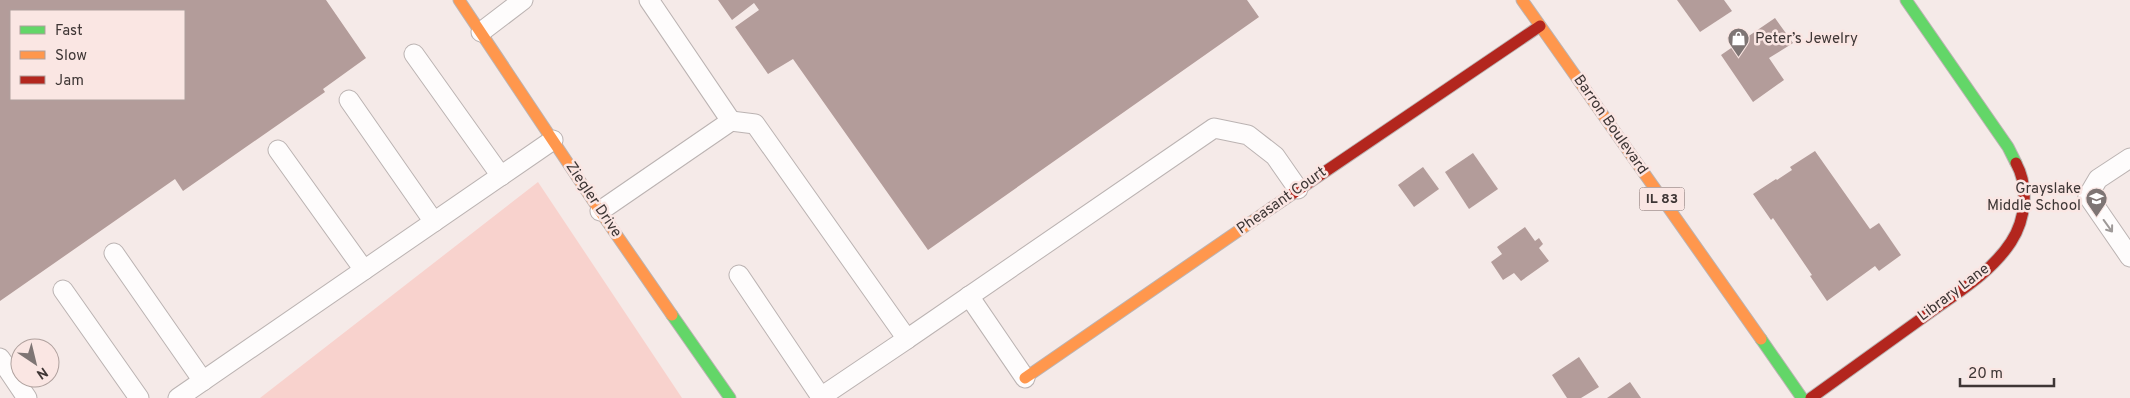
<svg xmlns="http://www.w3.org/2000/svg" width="2130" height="398" font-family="Overpass,sans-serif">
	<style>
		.green { fill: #f8d2cd }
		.building { fill: #b39c9a; fill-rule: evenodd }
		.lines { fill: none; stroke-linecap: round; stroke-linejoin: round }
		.lane-casing { stroke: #bbb3b2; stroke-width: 21 }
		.fast-casing { stroke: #bbb3b2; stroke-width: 13 }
		.slow-casing { stroke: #bbb3b2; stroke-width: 13 }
		.jam-casing { stroke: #bbb3b2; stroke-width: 13 }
		.lane { stroke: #fefcfc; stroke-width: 19 }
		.fast { stroke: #63d668; stroke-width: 11 }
		.slow { stroke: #ff974d; stroke-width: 11 }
		.jam { stroke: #b3261e; stroke-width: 11 }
		.oneway { stroke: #9e9998 }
		.labels { text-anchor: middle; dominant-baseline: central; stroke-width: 5; stroke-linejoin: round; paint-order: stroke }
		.shield { fill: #fae6e3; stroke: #766b69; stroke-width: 1 }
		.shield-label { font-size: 14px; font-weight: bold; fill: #3e3635 }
		.poi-label { font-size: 15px; fill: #3e3635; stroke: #fae6e3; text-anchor: start }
		.street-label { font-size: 15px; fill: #3e3635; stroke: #fae6e3 }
	</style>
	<rect width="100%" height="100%" fill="#f5eae8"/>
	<!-- green -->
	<path class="green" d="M538,182L682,398H260Z"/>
	<!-- building -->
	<g class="building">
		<path d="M0,0H326L366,58L323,89L325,92L183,191L175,179L0,301ZM11,11H184V99H11Z"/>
		<path d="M718,0H1247L1259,17L928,250L793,59L768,74L735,27L759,10L754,3L732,20Z"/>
		<path d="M1677,0H1724L1732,11L1700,32Z"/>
		<path d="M1775,18L1793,43L1769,58L1784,80L1753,102L1721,55Z"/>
		<path d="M1815,151L1870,229L1879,223L1901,255L1879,271L1875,266L1827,301L1810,276L1812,275L1773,218L1771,220L1753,194L1776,179L1777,180L1792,170L1790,167Z"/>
		<path d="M1473,153L1498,189L1469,209L1445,172Z"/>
		<path d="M1423,167L1439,189L1414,207L1398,185Z"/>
		<path d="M1525,227L1535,241L1539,238L1543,244L1539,248L1549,261L1521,281L1514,273L1503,280L1491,262L1502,254L1497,247Z"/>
		<path d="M1579,357L1599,387L1581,398H1567L1552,375Z"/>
		<path d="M1630,382L1641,398H1607Z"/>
	</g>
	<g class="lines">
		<defs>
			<g id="lane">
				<path d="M481,32L523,0"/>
				<path d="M414,54L501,176"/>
				<path d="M349,100L434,222"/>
				<path d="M731,121L755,124L907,339L1214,128L1248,135L1275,156L1298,189"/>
				<path d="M278,150L364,270"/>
				<path d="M2130,158L2098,179L2088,196L2130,257"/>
				<path d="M600,211L731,121L649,0"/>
				<path d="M114,253L203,381"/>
				<path d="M739,275L821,397L907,339"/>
				<path d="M63,290L139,398"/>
				<path d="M969,296L1025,378"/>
				<path d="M0,358L27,398"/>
				<path d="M178,398L553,140"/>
			</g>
			<g id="fast">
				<path d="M1906,0L2008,147L2016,163"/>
				<path d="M672,315L730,398"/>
				<path d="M1761,339L1802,398"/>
			</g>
			<g id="slow">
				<path d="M459,0L600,211L672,315"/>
				<path d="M1522,0L1761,339"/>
				<path d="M1025,378L1270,209"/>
			</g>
			<g id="jam">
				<path d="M1270,209L1540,26"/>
				<path d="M1811,398C1849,371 1887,343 1925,316C1955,294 1990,274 2011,242C2026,219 2029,187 2016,163"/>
			</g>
		</defs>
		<!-- lane casing -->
		<use href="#lane" class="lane-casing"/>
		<!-- fast casing -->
		<use href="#fast" class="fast-casing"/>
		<!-- slow casing -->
		<use href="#slow" class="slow-casing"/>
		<!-- jam casing -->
		<use href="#jam" class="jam-casing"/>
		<!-- lane -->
		<use href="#lane" class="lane"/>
		<!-- fast -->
		<use href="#fast" class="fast"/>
		<!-- slow -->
		<use href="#slow" class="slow"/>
		<!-- jam -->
		<use href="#jam" class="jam"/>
	</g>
	<!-- one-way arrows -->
	<defs><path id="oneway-shaft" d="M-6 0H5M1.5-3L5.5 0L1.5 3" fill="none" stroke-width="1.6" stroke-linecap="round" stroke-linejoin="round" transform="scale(1.25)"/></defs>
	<use class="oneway" href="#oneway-shaft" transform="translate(2108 226) rotate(54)"/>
	<!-- icons -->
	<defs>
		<symbol id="shop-pin" viewBox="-11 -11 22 30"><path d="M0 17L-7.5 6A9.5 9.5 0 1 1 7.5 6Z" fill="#7e7574" stroke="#fae6e3"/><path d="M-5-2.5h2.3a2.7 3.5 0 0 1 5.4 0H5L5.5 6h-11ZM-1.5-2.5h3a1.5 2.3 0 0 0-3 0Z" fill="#fff"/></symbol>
		<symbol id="school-pin" viewBox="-11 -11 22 30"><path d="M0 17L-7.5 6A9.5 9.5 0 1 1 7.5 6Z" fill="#7e7574" stroke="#fae6e3"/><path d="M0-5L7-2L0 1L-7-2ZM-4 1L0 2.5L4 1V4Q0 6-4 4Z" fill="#fff"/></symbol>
	</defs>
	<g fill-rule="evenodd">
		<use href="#shop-pin" x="1726" y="26" width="25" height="34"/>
		<use href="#school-pin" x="2084" y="186" width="25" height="34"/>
	</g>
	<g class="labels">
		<!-- shield labels -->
		<rect class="shield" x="1639.5" y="187.5" width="45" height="23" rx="4"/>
		<g class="shield-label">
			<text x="1662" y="199">IL 83</text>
		</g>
		<!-- poi labels -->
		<g class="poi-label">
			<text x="1755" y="39">Peter’s Jewelry</text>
			<text x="2081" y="189" text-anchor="end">Grayslake<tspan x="2081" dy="17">Middle School</tspan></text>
		</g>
		<!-- street labels -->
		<g class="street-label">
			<text transform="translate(1610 125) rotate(55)">Barron Boulevard</text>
			<text transform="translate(593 200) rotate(56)">Ziegler Drive</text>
			<text transform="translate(1282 201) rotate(-35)">Pheasant Court</text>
			<text transform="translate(1954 293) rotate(-37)">Library Lane</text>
		</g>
	</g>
	<!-- legend -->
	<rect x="10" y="10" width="175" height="90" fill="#fae6e3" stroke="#afa09d"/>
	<rect x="20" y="26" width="25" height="8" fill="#63d668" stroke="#afa09d"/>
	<text x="55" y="35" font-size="15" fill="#3e3635">Fast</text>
	<rect x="20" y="51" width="25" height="8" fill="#ff974d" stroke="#afa09d"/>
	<text x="55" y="60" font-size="15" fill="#3e3635">Slow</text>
	<rect x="20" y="76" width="25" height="8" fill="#b3261e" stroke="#afa09d"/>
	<text x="55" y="85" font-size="15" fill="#3e3635">Jam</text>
	<!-- north arrow -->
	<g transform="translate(35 363) rotate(145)"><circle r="24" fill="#fae6e3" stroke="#afa09d"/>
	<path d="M0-4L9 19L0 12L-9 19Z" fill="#7e7574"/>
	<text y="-8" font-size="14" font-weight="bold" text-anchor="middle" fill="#3e3635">N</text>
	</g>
	<!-- scale -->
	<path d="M1960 378v8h94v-8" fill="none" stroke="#3e3635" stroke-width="2.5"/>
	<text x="1968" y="378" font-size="15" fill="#3e3635" stroke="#fae6e3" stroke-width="4" paint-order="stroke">20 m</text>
</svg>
